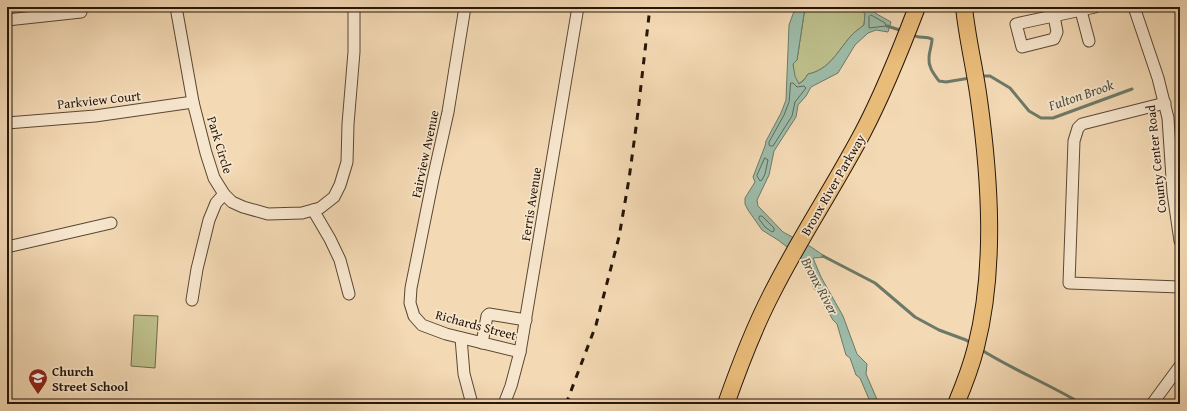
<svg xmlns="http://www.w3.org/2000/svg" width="1187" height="411" font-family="'Gentium Book Plus',serif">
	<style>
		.green { fill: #bdbf8b; stroke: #726a4a }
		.water { fill: #9dbba8; stroke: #6d7968 }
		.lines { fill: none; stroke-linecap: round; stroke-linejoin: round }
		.shore { stroke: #626858; stroke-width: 1 }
		.stream { stroke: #6d7968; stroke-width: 3 }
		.minor-casing { stroke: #594733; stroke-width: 13 }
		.highway-casing { stroke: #261608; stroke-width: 18 }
		.minor { stroke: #f7e6ce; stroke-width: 11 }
		.highway { stroke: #eabc7a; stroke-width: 16 }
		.rail { stroke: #261608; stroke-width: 3; stroke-dasharray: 7 7; stroke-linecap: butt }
		.labels { text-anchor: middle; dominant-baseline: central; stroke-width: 3.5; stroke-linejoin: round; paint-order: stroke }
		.street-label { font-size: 13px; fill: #261608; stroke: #f7e6ce }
		.poi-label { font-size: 13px; font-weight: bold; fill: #261608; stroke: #f7e6ce; text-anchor: start }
		.water-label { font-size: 14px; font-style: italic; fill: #505040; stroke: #f7e6ce }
	</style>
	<rect width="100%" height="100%" fill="#f3d9b4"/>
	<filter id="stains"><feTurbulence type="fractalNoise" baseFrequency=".005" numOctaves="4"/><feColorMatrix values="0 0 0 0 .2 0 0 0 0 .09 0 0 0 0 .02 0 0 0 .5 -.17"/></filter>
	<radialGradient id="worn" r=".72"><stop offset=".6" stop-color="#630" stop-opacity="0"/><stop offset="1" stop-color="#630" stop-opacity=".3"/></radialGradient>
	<!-- green -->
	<g class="green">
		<path d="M806,7H859L865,14L864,25C859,29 854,32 850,37C838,51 829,70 808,74L804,80L798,84L794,76L793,64L797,60L804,14Z"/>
		<path d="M134,315L158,316L155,368L131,366Z"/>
	</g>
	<!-- water -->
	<path class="water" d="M797,7H806L804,14L797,60L793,64L795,76L799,84L804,80L808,74C829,70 838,51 850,37C854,32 859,29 864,25L865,14L859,7H872L875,13L891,22L888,32L876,30L868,33L855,45L838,73L811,87L806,96L798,105L796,117L774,151L769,175L757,200L758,206L783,232L811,247L826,257L813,258L821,277L843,316L857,354L867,364L866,374L879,404H871L860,378L856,375L850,358L846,355L837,324L833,320L820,298L818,292L814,289L803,261L800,257L778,240L762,230L748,210L745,204V198L755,182L753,177L765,146L766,141L781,113L786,100L789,25L793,14Z"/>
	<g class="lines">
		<!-- shore -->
		<g class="shore">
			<path d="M871,15L885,23L886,26L869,28V17Z"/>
			<path d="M791,83H793L797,87L804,86L806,88L795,102L792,116L773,146H770L769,145V142L784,115L789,102Z"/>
			<path d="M765,158L768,160L765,174L762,180L760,181L757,176Z"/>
			<path d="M760,216H762L774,228V231L772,232L765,227L759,219Z"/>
		</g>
		<!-- stream -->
		<g class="stream">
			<path d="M887,26L903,31"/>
			<path d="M911,34C920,40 924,35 932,39C932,46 929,51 929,58C928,67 934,74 939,81L946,82L970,78"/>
			<path d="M980,76H990L1010,88L1029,111L1041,118H1053L1132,89"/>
			<path d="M823,256L875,283L915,317L939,330L966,340L972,344"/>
			<path d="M980,349C1013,370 1049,384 1082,404"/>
		</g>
		<defs>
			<g id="minor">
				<path d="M176,7L193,102L206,153L214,178L224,194L232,202L243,207L268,214L302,213L320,208L334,197L340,185L347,162L348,124L354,52V7"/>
				<path d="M465,7L448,112L433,179L411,288L410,303L414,316L422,325L446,334L520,352"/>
				<path d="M1134,7L1158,78L1168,118L1173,193L1180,241"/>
				<path d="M1081,11L1089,41"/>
				<path d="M1054,16L1057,32L1054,39L1022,47L1016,24L1095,7"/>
				<path d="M7,20L81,12"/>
				<path d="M1165,103L1082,124L1078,128L1074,141L1069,283L1180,287"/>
				<path d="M7,123L95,116L193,102"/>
				<path d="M313,210L330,239L340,260L349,294"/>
				<path d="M7,247L111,223"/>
				<path d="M192,300L197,269L209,220L216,203L224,194"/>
				<path d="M461,338L464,374L472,404"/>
				<path d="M482,343L487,316L489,314L526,320"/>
				<path d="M504,404L511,386L520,352L578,7"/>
				<path d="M1152,404L1180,366"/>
			</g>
			<g id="highway">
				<path d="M726,404C739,367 753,330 771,295C799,239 834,187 863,132C884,92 901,49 917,7"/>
				<path d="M956,404C964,385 971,367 976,347C996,269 990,179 979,100C975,69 967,38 964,7"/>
			</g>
		</defs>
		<!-- minor casing -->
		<use href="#minor" class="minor-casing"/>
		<!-- highway casing -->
		<use href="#highway" class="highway-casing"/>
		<!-- minor -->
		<use href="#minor" class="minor"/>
		<!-- highway -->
		<use href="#highway" class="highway"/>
		<!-- rail -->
		<path class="rail" d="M566,404L596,325L619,237L629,179L637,120L650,7"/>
	</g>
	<!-- icons -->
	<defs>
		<symbol id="school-pin" viewBox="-11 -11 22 30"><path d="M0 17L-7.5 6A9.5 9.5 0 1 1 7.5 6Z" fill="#8f2418" stroke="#f7e6ce"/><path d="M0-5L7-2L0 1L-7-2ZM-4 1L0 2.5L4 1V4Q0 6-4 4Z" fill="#fff"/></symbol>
	</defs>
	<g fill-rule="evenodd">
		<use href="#school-pin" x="27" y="367" width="22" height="30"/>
	</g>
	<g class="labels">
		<!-- street labels -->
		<g class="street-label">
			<text transform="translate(99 100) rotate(-6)">Parkview Court</text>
			<text transform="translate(220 145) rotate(73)">Park Circle</text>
			<text transform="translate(425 154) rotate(-78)">Fairview Avenue</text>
			<text transform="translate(1156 159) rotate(-96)">County Center Road</text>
			<text transform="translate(833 185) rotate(-60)">Bronx River Parkway</text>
			<text transform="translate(531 204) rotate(-81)">Ferris Avenue</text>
			<text transform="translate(476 325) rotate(15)">Richards Street</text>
		</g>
		<!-- poi labels -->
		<g class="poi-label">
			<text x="52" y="371">Church<tspan x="52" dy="15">Street School</tspan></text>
		</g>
		<!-- water labels -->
		<g class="water-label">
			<text transform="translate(1081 95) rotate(-19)">Fulton Brook</text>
			<text transform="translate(820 286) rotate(62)">Bronx River</text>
		</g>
	</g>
	<!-- margin -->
	<rect width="1187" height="411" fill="none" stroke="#f3d9b4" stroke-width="24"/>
	<rect x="8" y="8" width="1171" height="395" fill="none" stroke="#261608" stroke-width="2"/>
	<rect x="12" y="12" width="1163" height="387" fill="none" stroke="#261608"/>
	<rect width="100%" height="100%" filter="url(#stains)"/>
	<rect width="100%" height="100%" fill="url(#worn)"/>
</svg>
